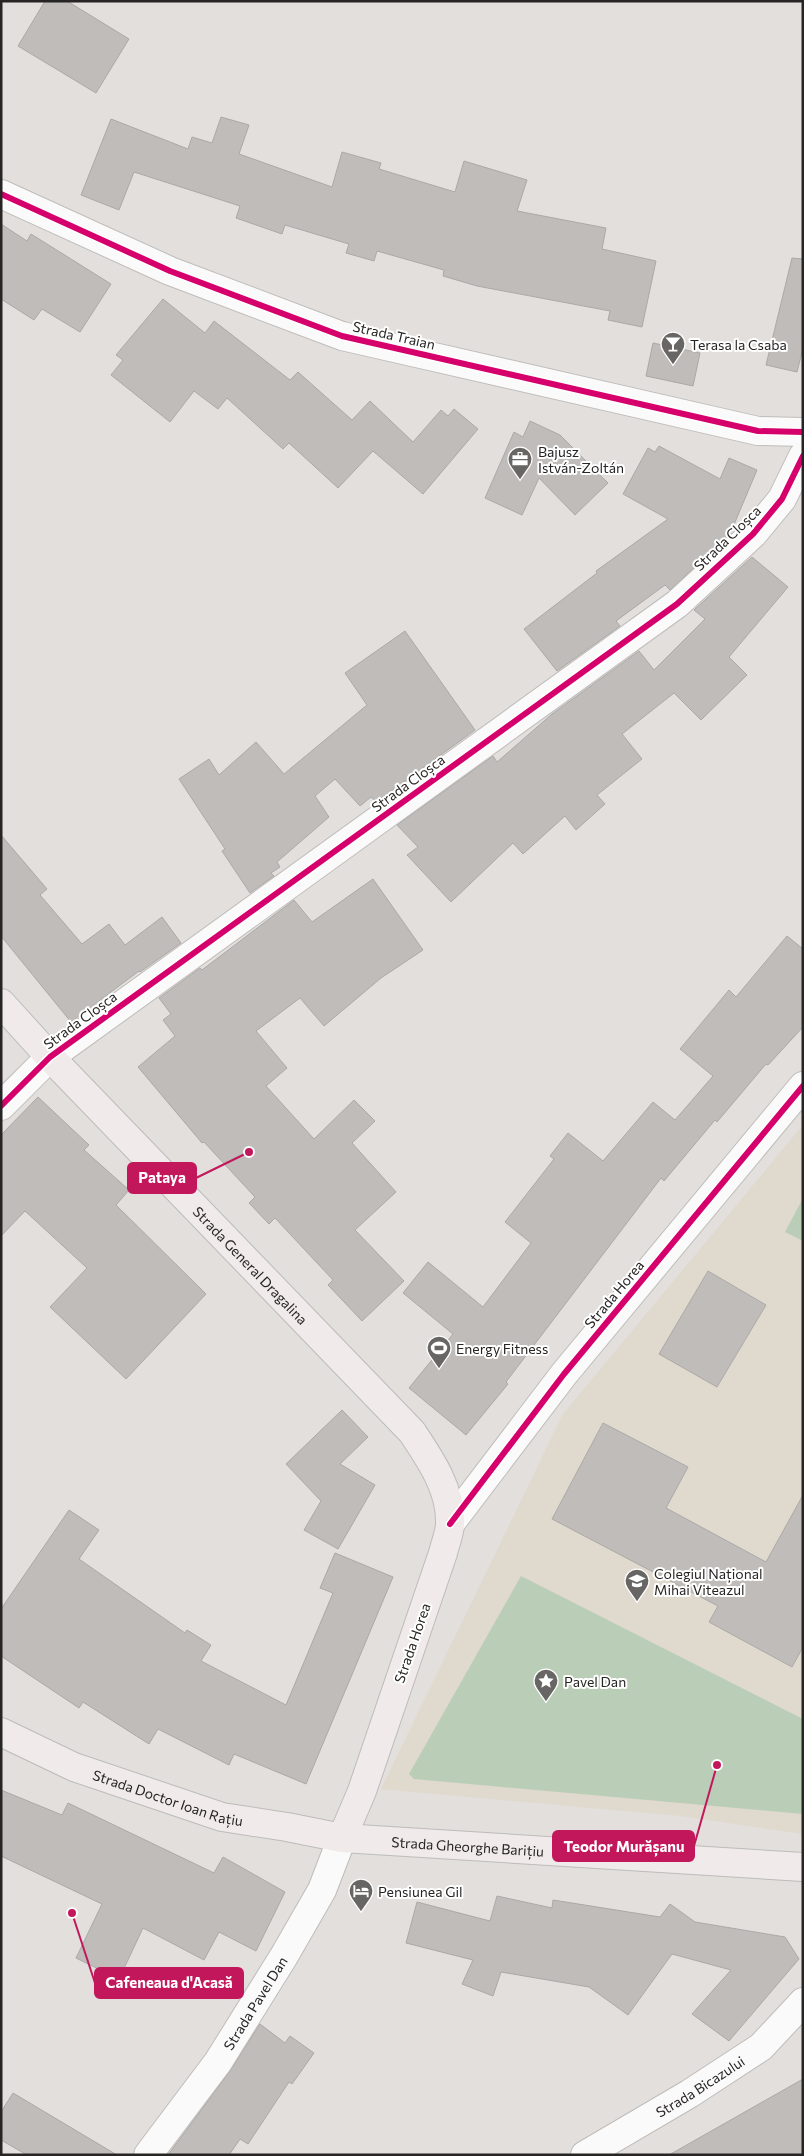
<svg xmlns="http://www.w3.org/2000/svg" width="804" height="2156" font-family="Commissioner,sans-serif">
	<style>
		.education { fill: #e0d9cd }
		.green { fill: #baceb7 }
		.building { fill: #bfbcba; stroke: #aba9a7 }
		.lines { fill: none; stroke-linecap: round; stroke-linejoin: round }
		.street-casing { stroke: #bfbcba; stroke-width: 30 }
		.secondary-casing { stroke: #bfbcba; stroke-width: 30 }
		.primary-casing { stroke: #bdbcba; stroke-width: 30 }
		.street { stroke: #fbfafa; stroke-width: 28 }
		.secondary { stroke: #fbfafa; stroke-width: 28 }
		.primary { stroke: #f0eaea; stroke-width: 28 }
		.cycleway-casing { stroke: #fff; stroke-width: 9 }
		.cycleway { stroke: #d6006c; stroke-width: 6 }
		.labels { text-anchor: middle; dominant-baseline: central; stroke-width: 4; stroke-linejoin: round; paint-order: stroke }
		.street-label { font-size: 14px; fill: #272524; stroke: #fff }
		.poi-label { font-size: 14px; fill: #272524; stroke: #fff; text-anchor: start }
		.leader { fill: none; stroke: #c2185b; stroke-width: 2 }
		.callout-dot { fill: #c2185b; stroke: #fff; stroke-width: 2 }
		.callout { fill: #c2185b; stroke: #c2185b; stroke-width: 2 }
		.callout-label { font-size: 15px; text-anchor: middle; font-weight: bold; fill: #fff }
	</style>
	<rect width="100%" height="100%" fill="#e2dfdc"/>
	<!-- education -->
	<path class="education" d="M803,1125V1834L680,1816L381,1789L563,1414Z"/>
	<!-- green -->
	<g class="green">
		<path d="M803,1198V1241L785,1232Z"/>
		<path d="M521,1576L803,1719V1814L414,1779L409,1774Z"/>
	</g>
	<!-- building -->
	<g class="building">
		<path d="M45,1H67L129,39L96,93L18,46Z"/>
		<path d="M221,117L249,125L239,154L332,187L342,152L381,163L379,169L455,192L464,161L527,180L517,211L606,228L602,249L656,261L642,327L608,320L610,311L477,286L443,276L444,270L377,251L374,261L346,253L349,244L285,225L282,234L236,218L240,206L134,172L119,210L81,195L111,119L188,149L192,137L212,143Z"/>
		<path d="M1,224L27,241L31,234L111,284L80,332L42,309L34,320L1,299Z"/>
		<path d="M792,258L803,259V348L797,372L766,365Z"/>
		<path d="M163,299L205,333L214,321L290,380L298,372L352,420L370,401L413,442L441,410L448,416L454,409L478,429L423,494L373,451L338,488L289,443L283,449L227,398L218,409L194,391L170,422L111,375L123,360L116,355Z"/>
		<path d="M653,343L700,353L693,386L646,376Z"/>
		<path d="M530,421L560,435L608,483L575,515L539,478L522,515L485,498L514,432L523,437Z"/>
		<path d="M659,446L720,479L729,458L757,470L730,534L670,590L665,585L616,621L620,626L557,671L524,629L597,573L596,571L668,519L623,494L648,448L655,452Z"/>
		<path d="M752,557L788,587L729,657L747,675L701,720L674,693L622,734L642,759L597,795L605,804L576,830L565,816L523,854L513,843L451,902L407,855L418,847L397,825L493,756L497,762L552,714L639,651L654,670L705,619L694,610Z"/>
		<path d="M405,631L475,730L376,802L371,797L360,806L335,779L315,796L329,817L277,862L280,867L271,873L274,876L250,893L222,851L225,849L179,779L209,759L219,775L256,742L284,774L367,705L345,673Z"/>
		<path d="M1,835L47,889L40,895L82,944L109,924L125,945L162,917L181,943L140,972L139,971L71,1022L1,936Z"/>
		<path d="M373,879L423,950L381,978L324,1026L300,998L256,1031L287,1068L266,1086L314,1139L354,1100L375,1121L352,1143L396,1192L355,1230L404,1281L362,1321L328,1285L333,1280L275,1218L269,1224L249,1203L255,1197L204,1142L202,1143L138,1067L175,1036L163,1020L171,1014L159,998L200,968L202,970L294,900L312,922Z"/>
		<path d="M787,936L803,949V1027L768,1065L766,1064L717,1122L715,1120L664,1181L661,1178L506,1382L508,1384L466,1435L409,1388L453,1334L403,1293L428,1262L483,1307L531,1243L505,1222L554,1159L550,1156L568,1133L603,1161L653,1102L675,1120L713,1076L680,1049L729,990L736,997Z"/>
		<path d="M38,1097L89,1145L84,1150L129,1190L116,1205L206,1294L126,1379L50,1307L87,1268L25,1211L1,1236V1135Z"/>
		<path d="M708,1271L766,1305L717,1387L659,1354Z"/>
		<path d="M342,1410L368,1437L340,1464L375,1485L338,1549L304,1530L321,1501L286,1464Z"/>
		<path d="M603,1423L688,1467L666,1508L766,1562L803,1495V1647L792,1667L709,1622L718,1606L552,1519Z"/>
		<path d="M69,1510L99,1530L79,1559L185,1633L187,1630L211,1645L201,1661L286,1705L333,1593L320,1588L335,1553L393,1577L306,1784L234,1754L229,1765L158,1729L149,1744L83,1702L79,1708L1,1656V1609Z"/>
		<path d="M1,1790L62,1815L68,1803L214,1873L223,1857L285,1892L256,1951L219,1932L204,1960L143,1928L119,1979L76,1958L102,1904L1,1856Z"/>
		<path d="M497,1896L552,1908L553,1900L660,1917L670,1904L695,1922L785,1937L799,1959L729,2041L692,2014L731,1970L672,1954L628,2015L589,1987L501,1972L493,1996L462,1984L473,1960L406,1943L417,1902L490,1921Z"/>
		<path d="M260,2024L285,2043L290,2036L314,2053L292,2084L289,2082L248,2144L240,2139L229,2155H168L230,2071Z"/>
		<path d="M803,2079V2155H669Z"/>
		<path d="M13,2093L117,2155H27L1,2140V2112Z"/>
	</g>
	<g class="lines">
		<defs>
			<g id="street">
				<path d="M1,194L170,271L342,336L758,431L803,432"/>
				<path d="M1,1106L50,1057L677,604L753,534L782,499L803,456"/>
				<path d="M450,1524L564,1374L803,1086"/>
				<path id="s1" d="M148,2155L218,2062L284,1956L322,1890L342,1838"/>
			</g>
			<g id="secondary">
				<path id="s2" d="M585,2155L689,2094L761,2047L803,2002"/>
			</g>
			<g id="primary">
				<path id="s3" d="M1,1003L50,1057L412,1432C430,1459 451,1489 450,1523C450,1533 445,1544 443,1553L362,1791L342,1838"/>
				<path id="s4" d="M1,1732L74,1767L222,1817L287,1827L342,1838L803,1867"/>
			</g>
		</defs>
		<!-- street casing -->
		<use href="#street" class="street-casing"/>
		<!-- secondary casing -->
		<use href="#secondary" class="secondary-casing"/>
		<!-- primary casing -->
		<use href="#primary" class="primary-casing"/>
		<!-- street -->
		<use href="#street" class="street"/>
		<!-- secondary -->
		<use href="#secondary" class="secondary"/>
		<!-- primary -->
		<use href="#primary" class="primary"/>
		<defs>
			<g id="cycleway">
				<path d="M1,194L170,271L342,336L758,431L803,432"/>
				<path d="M1,1106L50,1057L677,604L753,534L782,499L803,456"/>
				<path d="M450,1524L564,1374L803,1086"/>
			</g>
		</defs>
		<!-- cycleway casing -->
		<use href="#cycleway" class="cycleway-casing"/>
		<!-- cycleway -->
		<use href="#cycleway" class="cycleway"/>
	</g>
	<!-- icons -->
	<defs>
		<symbol id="bar-pin" viewBox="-11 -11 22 30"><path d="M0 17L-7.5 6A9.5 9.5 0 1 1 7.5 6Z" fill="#686664" stroke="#fff"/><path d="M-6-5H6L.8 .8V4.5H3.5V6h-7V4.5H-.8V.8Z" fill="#fff"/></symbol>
		<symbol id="office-pin" viewBox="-11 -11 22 30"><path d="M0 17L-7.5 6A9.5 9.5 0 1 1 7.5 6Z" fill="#686664" stroke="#fff"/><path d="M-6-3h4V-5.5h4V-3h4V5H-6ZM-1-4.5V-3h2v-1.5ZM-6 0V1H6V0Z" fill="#fff"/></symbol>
		<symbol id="stadium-pin" viewBox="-11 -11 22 30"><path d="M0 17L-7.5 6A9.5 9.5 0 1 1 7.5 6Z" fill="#686664" stroke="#fff"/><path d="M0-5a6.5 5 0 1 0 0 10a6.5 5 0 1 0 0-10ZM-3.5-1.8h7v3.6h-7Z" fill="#fff"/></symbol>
		<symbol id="school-pin" viewBox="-11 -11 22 30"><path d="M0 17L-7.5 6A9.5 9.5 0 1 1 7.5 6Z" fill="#686664" stroke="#fff"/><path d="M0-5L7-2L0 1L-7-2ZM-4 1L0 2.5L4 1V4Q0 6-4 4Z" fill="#fff"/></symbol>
		<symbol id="sight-pin" viewBox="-11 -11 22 30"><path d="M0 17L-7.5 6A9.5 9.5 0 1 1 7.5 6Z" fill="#686664" stroke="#fff"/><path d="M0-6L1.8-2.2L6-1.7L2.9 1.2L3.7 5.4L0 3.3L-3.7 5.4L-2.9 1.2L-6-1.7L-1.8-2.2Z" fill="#fff"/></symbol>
		<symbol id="hotel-pin" viewBox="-11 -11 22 30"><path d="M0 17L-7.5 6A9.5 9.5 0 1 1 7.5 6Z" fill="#686664" stroke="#fff"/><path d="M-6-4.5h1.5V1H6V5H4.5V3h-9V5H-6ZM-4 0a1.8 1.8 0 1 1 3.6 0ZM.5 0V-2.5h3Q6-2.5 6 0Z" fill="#fff"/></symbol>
	</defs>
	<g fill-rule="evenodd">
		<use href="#bar-pin" x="659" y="330" width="28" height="38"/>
		<use href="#office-pin" x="506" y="445" width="28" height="38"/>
		<use href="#stadium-pin" x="425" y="1334" width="28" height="38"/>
		<use href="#school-pin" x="623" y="1567" width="28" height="38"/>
		<use href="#sight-pin" x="532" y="1667" width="28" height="38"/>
		<use href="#hotel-pin" x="347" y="1877" width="28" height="38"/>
	</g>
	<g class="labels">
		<!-- street labels -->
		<g class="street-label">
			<text transform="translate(394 335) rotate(13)">Strada Traian</text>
			<text transform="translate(727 538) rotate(-44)">Strada Cloșca</text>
			<text transform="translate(408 783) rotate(-36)">Strada Cloșca</text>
			<text transform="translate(80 1020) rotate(-36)">Strada Cloșca</text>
			<text stroke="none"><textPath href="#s3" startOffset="362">Strada General Dragalina</textPath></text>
			<text transform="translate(614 1294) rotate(-50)">Strada Horea</text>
			<text transform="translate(412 1643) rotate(-71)">Strada Horea</text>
			<text stroke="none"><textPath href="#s4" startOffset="180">Strada Doctor Ioan Rațiu</textPath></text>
			<text stroke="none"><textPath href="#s4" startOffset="485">Strada Gheorghe Barițiu</textPath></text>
			<text stroke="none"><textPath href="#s1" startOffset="186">Strada Pavel Dan</textPath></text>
			<text stroke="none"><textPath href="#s2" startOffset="134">Strada Bicazului</textPath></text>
		</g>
		<!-- poi labels -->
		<g class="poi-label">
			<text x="690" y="344">Terasa la Csaba</text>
			<text x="538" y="451">Bajusz<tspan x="538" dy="16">István-Zoltán</tspan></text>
			<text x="456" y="1348">Energy Fitness</text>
			<text x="654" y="1573">Colegiul Național<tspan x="654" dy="16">Mihai Viteazul</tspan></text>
			<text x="564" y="1681">Pavel Dan</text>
			<text x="378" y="1891">Pensiunea Gil</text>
		</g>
	</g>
	<!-- callouts -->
	<path class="leader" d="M249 1152L196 1178M717 1765L694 1846M72 1913L95 1983"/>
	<g class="callout-dot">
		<circle cx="249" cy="1152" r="5"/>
		<circle cx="717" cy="1765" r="5"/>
		<circle cx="72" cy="1913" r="5"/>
	</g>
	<g class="callout">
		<rect x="128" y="1163" width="68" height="30" rx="5"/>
		<rect x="553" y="1831" width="141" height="30" rx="5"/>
		<rect x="95" y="1968" width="148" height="30" rx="5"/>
	</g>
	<g class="callout-label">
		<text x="162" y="1183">Pataya</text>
		<text x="624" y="1852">Teodor Murășanu</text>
		<text x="169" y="1988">Cafeneaua d'Acasă</text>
	</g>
	<!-- border -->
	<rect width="804" height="2156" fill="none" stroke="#272524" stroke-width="5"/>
</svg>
